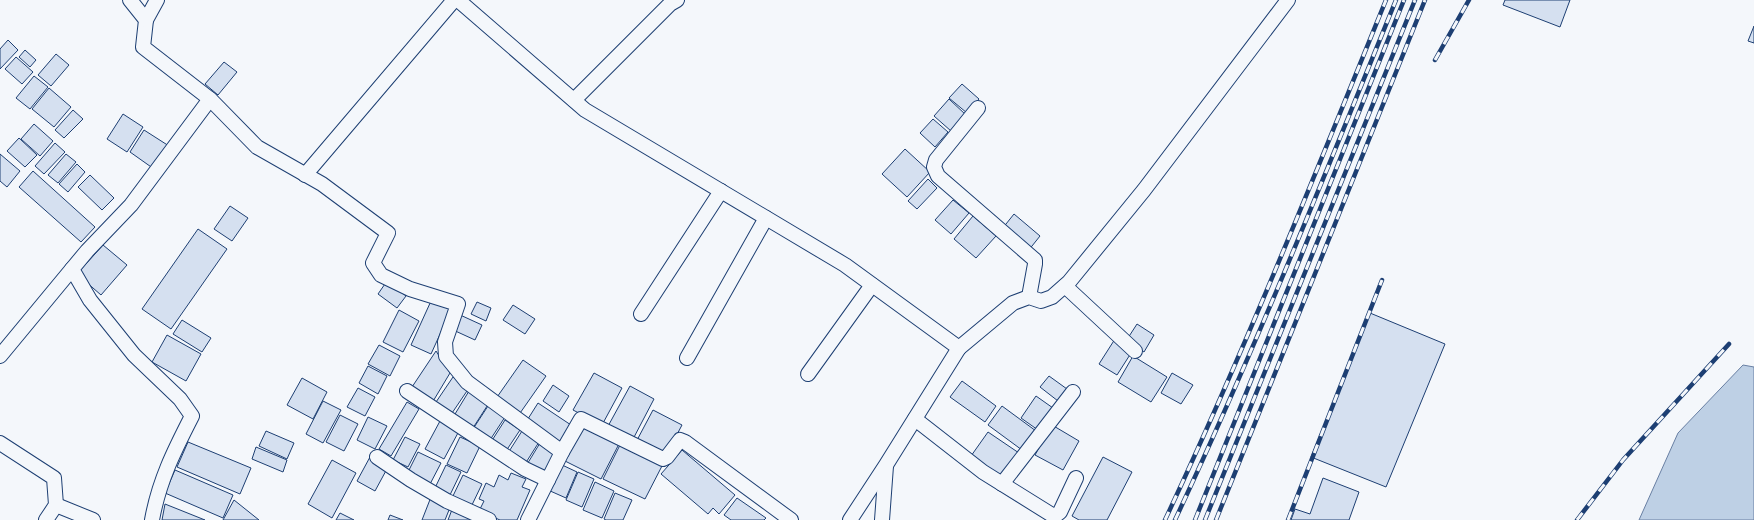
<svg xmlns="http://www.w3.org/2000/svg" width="1754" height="520" font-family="'Sofia Sans Condensed',sans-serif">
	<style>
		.water { fill: #bed0e5; stroke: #687fa3 }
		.building { fill: #d5e0f0; stroke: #1d3f73 }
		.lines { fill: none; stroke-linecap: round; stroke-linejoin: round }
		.minor-casing { stroke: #1d3f73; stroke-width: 16 }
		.minor { stroke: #f4f7fb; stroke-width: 14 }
		.rail-casing { stroke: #1d3f73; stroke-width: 4.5 }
		.rail { stroke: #f4f7fb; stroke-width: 3; stroke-dasharray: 9; stroke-linecap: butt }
	</style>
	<rect width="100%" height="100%" fill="#f4f7fb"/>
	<!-- water -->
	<path class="water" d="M1743,365L1754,367V520H1639L1678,433Z"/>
	<!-- building -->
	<g class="building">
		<path d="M1505,0H1570L1560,27L1503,5Z"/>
		<path d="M1754,26V43L1748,41Z"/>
		<path d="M8,40L18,50L0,69V49Z"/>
		<path d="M25,50L36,60L30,67L19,57Z"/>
		<path d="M56,54L69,65L51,86L38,75Z"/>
		<path d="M16,57L33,72L22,84L5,69Z"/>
		<path d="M224,62L237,72L218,95L205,84Z"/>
		<path d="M34,76L48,87L30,109L16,98Z"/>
		<path d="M962,84L979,99L967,113L949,98Z"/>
		<path d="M49,88L71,107L54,127L32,109Z"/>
		<path d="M949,99L966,115L951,131L934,116Z"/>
		<path d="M73,110L83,119L64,138L55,130Z"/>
		<path d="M123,114L143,127L127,152L107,139Z"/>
		<path d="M933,119L948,132L935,147L920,133Z"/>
		<path d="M34,124L53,141L40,156L21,139Z"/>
		<path d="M144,130L169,146L154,169L130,152Z"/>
		<path d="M19,138L37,155L25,167L7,151Z"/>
		<path d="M55,143L65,152L44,174L35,166Z"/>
		<path d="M905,149L930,172L907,197L882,174Z"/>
		<path d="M0,154L20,171L7,187L0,181Z"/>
		<path d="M66,154L76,162L58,183L48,175Z"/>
		<path d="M77,164L85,172L68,192L59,184Z"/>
		<path d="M33,171L95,227L81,242L19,187Z"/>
		<path d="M90,175L114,198L102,210L78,187Z"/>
		<path d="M928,179L937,188L917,209L908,201Z"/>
		<path d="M953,200L969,213L951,234L935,220Z"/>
		<path d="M230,206L248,218L232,241L214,229Z"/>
		<path d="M1014,214L1040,236L1028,251L1002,229Z"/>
		<path d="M973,216L996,236L976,258L954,239Z"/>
		<path d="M198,229L227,249L171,329L142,309Z"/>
		<path d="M103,245L127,265L101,295L77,274Z"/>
		<path d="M387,281L406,296L397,308L378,294Z"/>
		<path d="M431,301L451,310L431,354L411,345Z"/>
		<path d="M477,302L491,308L486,321L471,314Z"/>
		<path d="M513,305L535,319L525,334L503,320Z"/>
		<path d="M399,310L419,321L403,352L383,342Z"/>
		<path d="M1370,313L1445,344L1386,487L1311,457Z"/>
		<path d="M458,314L482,325L475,340L451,329Z"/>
		<path d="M182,320L211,338L202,352L173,334Z"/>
		<path d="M1137,324L1154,335L1144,352L1126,341Z"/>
		<path d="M167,335L201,354L186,381L152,362Z"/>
		<path d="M1115,339L1133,350L1117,375L1099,364Z"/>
		<path d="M379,345L400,356L390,376L368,364Z"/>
		<path d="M436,351L450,373L432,403L410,390Z"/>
		<path d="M1133,356L1167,377L1151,402L1118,382Z"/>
		<path d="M523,360L546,376L518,416L495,400Z"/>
		<path d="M368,366L387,376L378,394L359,383Z"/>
		<path d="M594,373L622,388L602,425L573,410Z"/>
		<path d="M1172,373L1193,385L1181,404L1161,393Z"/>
		<path d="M1049,376L1067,389L1058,401L1040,387Z"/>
		<path d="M453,377L469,388L450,416L434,405Z"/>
		<path d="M302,378L327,392L313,419L287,405Z"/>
		<path d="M962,381L996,406L985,422L950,397Z"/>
		<path d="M553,385L569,396L559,412L543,401Z"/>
		<path d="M630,386L654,399L632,441L607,428Z"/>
		<path d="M358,388L375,397L365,416L347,407Z"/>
		<path d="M469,391L489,403L471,431L452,419Z"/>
		<path d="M1036,396L1053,408L1038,430L1021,418Z"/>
		<path d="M323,401L341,410L323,443L306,434Z"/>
		<path d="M407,402L419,409L391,456L379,449Z"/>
		<path d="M538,403L574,427L563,445L526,422Z"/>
		<path d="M488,406L505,417L490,440L473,429Z"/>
		<path d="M1002,406L1036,431L1022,450L988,425Z"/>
		<path d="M653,410L682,425L665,457L636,442Z"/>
		<path d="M340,415L358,424L344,451L326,442Z"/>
		<path d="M368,417L387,426L375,449L357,440Z"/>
		<path d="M505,420L520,430L506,451L491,442Z"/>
		<path d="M440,421L459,431L444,459L425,449Z"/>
		<path d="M584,424L620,442L601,479L565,461Z"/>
		<path d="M1052,425L1079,441L1063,470L1035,455Z"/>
		<path d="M266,431L294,443L287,459L259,446Z"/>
		<path d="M522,431L539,442L525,464L508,453Z"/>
		<path d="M988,432L1019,453L1001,477L971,456Z"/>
		<path d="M405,437L420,444L408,467L393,460Z"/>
		<path d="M460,437L480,446L467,473L447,464Z"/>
		<path d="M188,442L251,468L240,494L177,467Z"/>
		<path d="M540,443L558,454L543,477L526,466Z"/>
		<path d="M621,443L663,464L645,499L603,479Z"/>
		<path d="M256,447L287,460L283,472L252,459Z"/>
		<path d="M682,450L735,495L719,514L713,508L708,514L661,474Z"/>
		<path d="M418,452L441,463L429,486L407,474Z"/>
		<path d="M370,457L388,467L375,491L357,481Z"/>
		<path d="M1103,457L1132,472L1107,520H1079L1072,516Z"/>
		<path d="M332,460L356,473L332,518L308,504Z"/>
		<path d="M560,464L577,472L566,498L548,490Z"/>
		<path d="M446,465L461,472L449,497L434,490Z"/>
		<path d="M175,470L233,495L223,518L165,493Z"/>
		<path d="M578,472L594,479L582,507L566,500Z"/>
		<path d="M511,473L526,479L522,487L530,490L517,520H500L479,511L484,501L479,499L486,483L494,487L499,475L508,480Z"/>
		<path d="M463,475L482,484L471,507L452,498Z"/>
		<path d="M1323,478L1359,492L1349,520H1291L1295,509L1310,514Z"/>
		<path d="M595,482L614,491L602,518L583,510Z"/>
		<path d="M615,493L632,500L623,520H606L604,519Z"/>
		<path d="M431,497L451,505L445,520H422Z"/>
		<path d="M737,498L766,518L764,520H731L724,515Z"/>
		<path d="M234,500L259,520H223Z"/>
		<path d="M165,504L205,520H162Z"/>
		<path d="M453,507L472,515L470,520H448Z"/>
		<path d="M340,513L354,520H336Z"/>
		<path d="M390,515L403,520H388Z"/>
	</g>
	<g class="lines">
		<defs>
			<g id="minor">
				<path d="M130,0L146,20L143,47L210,99L257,147L322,184L388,233L373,263L381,275L410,289L458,304L445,342L446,356L467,382L562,452L528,520"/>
				<path d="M458,0L585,110L845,265L959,348L886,465L850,520"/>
				<path d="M146,20L157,0"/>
				<path d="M574,100L670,4L677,0"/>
				<path d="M978,108L936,160L934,167L938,176L1035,260V264L1029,297"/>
				<path d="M305,175L454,0"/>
				<path d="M1065,286L1135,351"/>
				<path d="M641,314L721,191"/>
				<path d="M959,348L1013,303L1029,297L1041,301L1052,297L1069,282L1144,190L1288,0"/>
				<path d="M0,356L72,269"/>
				<path d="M687,358L766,218"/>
				<path d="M808,374L872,285"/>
				<path d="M407,391L525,469L548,480"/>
				<path d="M915,419L983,472L1052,515L1055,516L1060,512L1076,478"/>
				<path d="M0,443L54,478L56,505L46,520"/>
				<path d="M562,452L581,419L663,459L667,457L680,440L685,442L791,520"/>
				<path d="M377,457L411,480L447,501L489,520"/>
				<path d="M1002,484L1073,392"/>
				<path d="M56,505L93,520"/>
				<path d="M152,520C159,481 174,451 192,416L180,399L134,355L90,300L72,269L87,251L131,205L210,99"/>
				<path d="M882,520L886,466"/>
			</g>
		</defs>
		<!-- minor casing -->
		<use href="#minor" class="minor-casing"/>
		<!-- minor -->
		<use href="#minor" class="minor"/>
		<defs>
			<g id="rail">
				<path d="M1435,60L1469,0"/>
				<path d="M1165,520C1245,349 1315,175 1386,0"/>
				<path d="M1175,520C1255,349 1325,175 1396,0"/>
				<path d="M1195,520L1404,0"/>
				<path d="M1205,520L1415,0"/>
				<path d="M1216,520L1425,0"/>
				<path d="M1288,520L1382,280"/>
				<path d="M1577,520L1623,460L1729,344"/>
			</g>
		</defs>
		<!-- rail casing -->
		<use href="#rail" class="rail-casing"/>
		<!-- rail -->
		<use href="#rail" class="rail"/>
	</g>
</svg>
